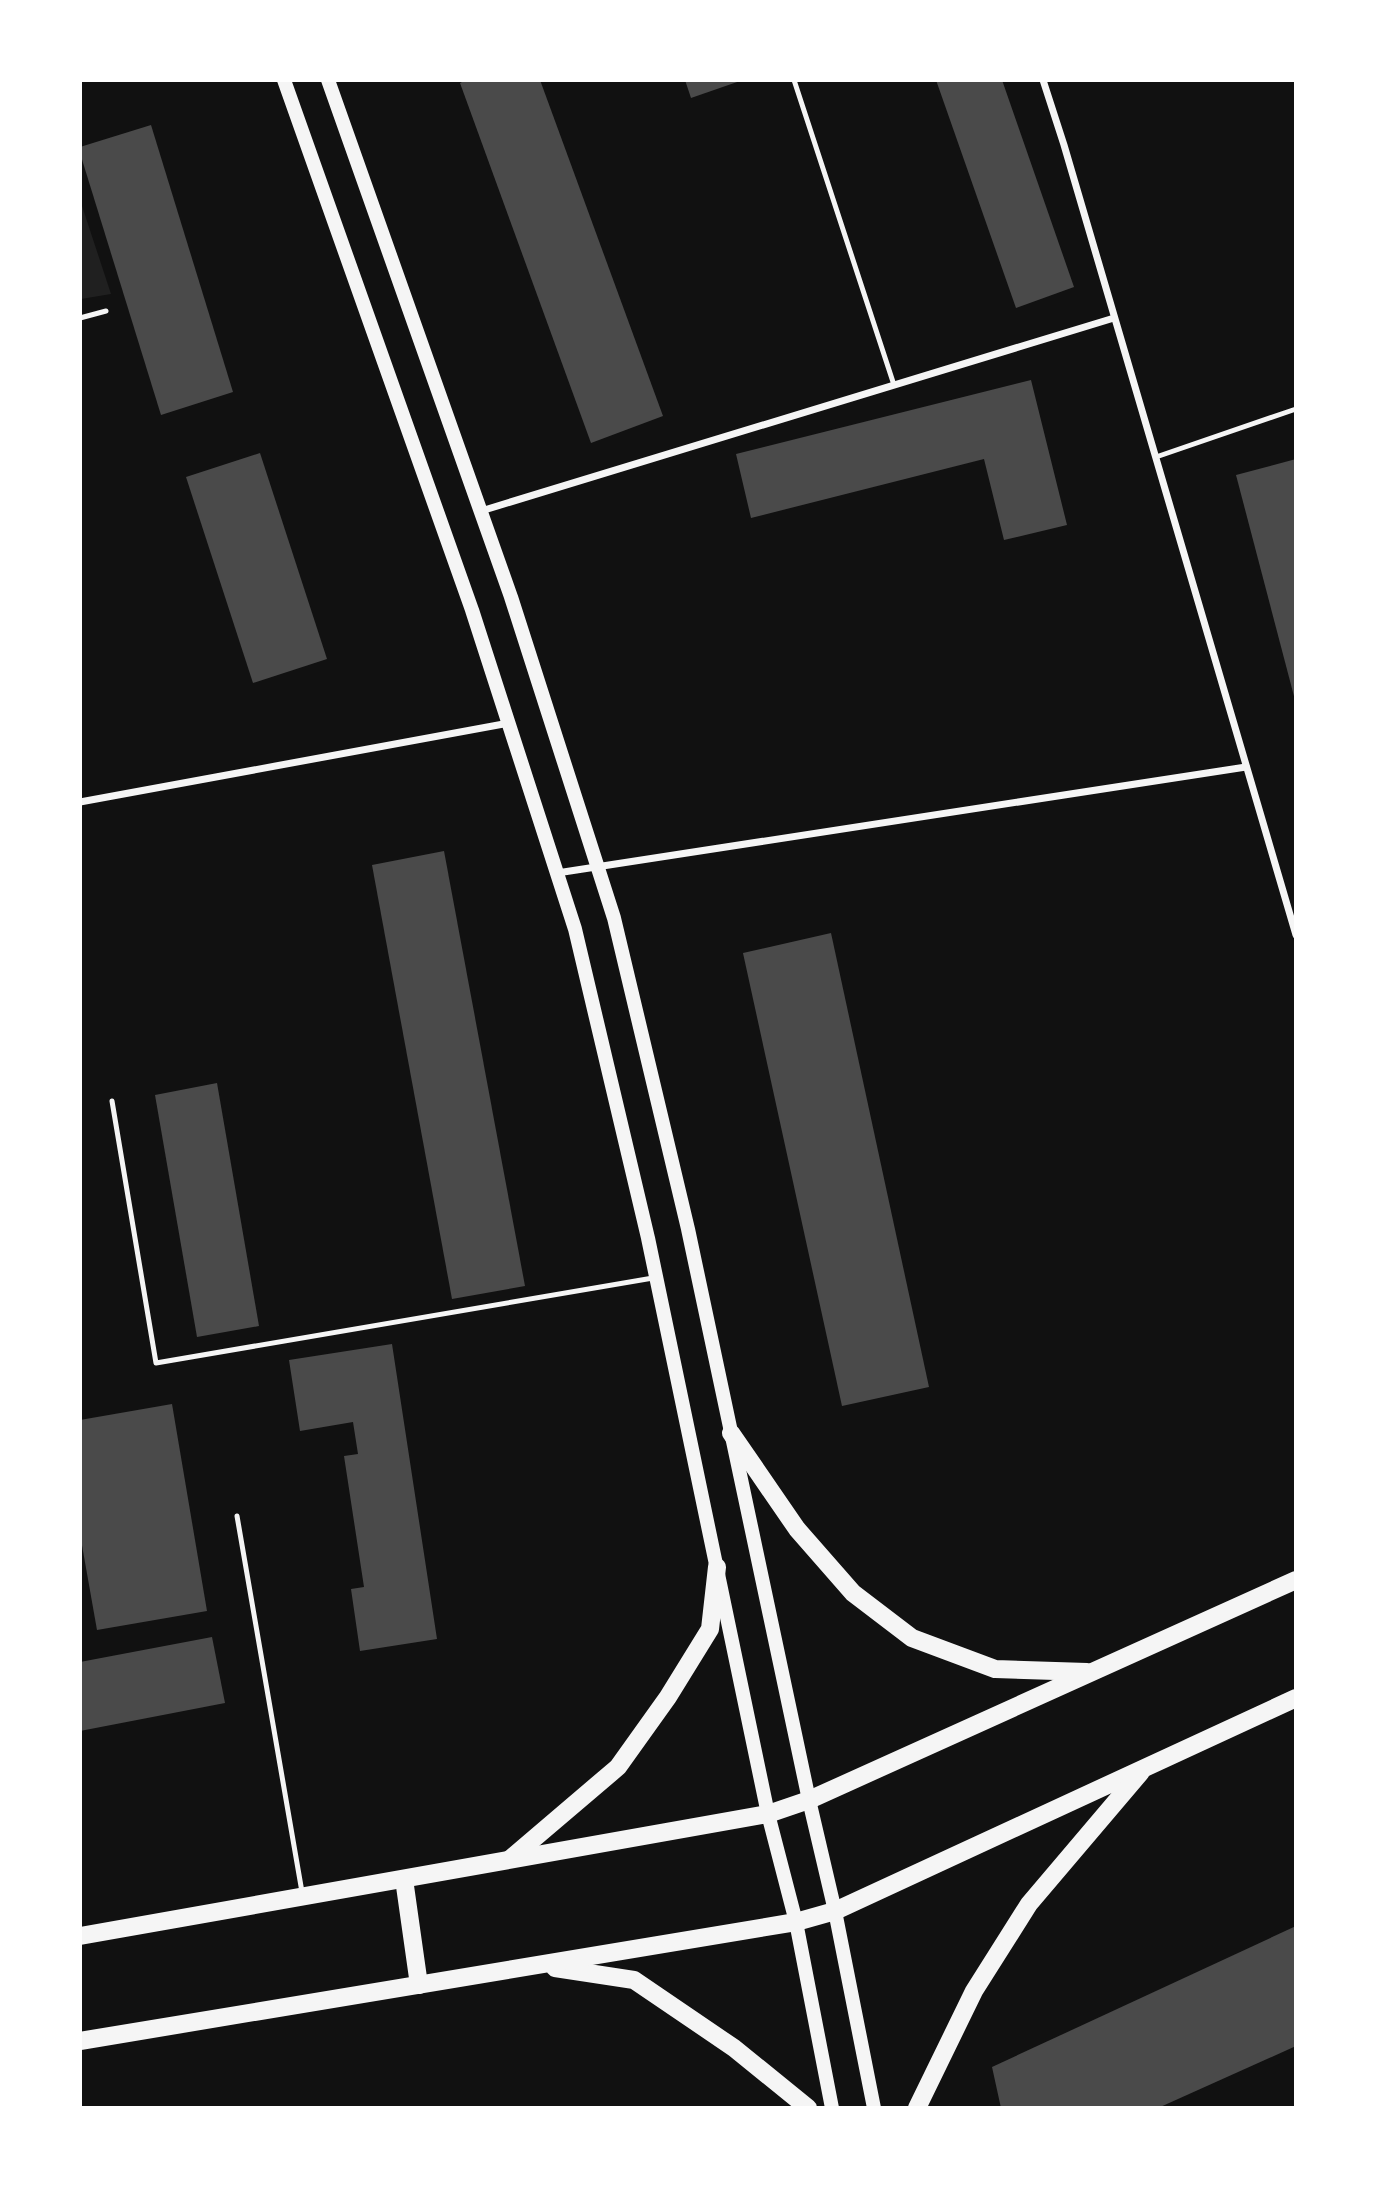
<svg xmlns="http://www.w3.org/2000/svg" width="1376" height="2188" font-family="Merriweather,serif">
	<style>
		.green { fill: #202020 }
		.building { fill: #4a4a4a }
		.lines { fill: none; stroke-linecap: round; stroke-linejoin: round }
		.service { stroke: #f5f5f5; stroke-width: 5 }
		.minor { stroke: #f5f5f5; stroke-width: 7 }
		.secondary { stroke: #f5f5f5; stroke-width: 14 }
		.primary { stroke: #f5f5f5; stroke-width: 18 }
	</style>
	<rect width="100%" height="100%" fill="#111"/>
	<!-- green -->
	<path class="green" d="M80,203H81L111,294L81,299Z"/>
	<!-- building -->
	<g class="building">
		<path d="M466,80H540L663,416L591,443L460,83Z"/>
		<path d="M685,80H740V81L691,98Z"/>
		<path d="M936,80H1002L1074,287L1016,308Z"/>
		<path d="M151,125L233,392L161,415L80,153V147Z"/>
		<path d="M1031,380L1067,525L1004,540L984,459L751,518L736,454Z"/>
		<path d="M260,453L327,659L253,683L186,477Z"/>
		<path d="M1296,459V700H1295L1236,475Z"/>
		<path d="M444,851L525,1286L452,1299L372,865Z"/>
		<path d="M831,933L929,1387L842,1406L743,953Z"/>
		<path d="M217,1083L259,1326L197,1337L155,1095Z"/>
		<path d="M392,1344L437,1639L360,1651L351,1589L364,1587L344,1456L358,1454L353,1422L300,1431L289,1360Z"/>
		<path d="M172,1404L207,1611L97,1630L80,1534V1420Z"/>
		<path d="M212,1637L225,1703L80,1731V1662Z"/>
		<path d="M1296,1926V2046L1158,2108H1001L992,2067Z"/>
	</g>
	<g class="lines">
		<!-- service -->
		<g class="service">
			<path d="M794,80L894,385"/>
			<path d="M80,318L106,311"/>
			<path d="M1156,457L1296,409"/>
			<path d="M112,1101L156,1363L653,1278"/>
			<path d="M237,1516L302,1892"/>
		</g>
		<!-- minor -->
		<g class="minor">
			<path d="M1043,80L1064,145L1296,935"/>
			<path d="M481,511L1114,318"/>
			<path d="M80,802L509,723"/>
			<path d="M557,873L1246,767"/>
		</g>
		<!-- secondary -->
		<g class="secondary">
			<path d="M284,80L472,610L575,929L648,1238L768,1814L796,1922L832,2108"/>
			<path d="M328,80L511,597L614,918L688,1229L809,1800L835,1911L874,2108"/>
		</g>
		<!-- primary -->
		<g class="primary">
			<path d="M731,1433L797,1529L853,1593L912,1638L995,1669L1087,1672"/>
			<path d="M510,1859L618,1767L668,1697L710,1629L717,1567"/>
			<path d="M404,1879L419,1985"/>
			<path d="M80,1936L768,1814L809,1800L1296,1580"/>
			<path d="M555,1968L634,1980L734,2048L808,2108"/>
			<path d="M80,2041L796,1922L835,1911L1296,1698"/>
			<path d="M917,2108L974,1991L1029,1904L1141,1772"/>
		</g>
	</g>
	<!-- border -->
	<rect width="1376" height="2188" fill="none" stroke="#ffffff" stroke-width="164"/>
</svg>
